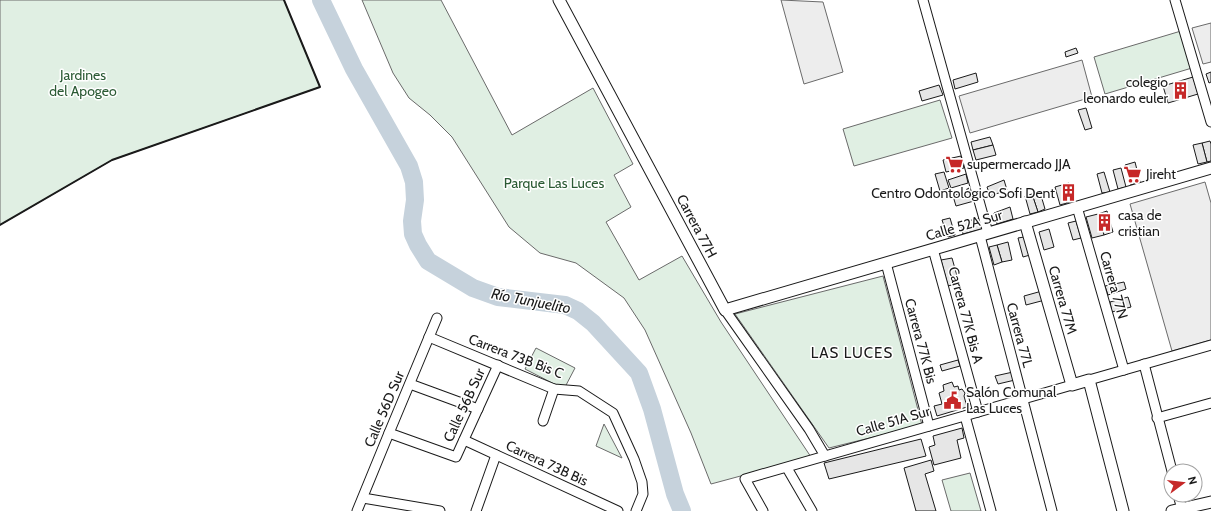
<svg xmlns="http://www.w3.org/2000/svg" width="1211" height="511" font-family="Cabin,sans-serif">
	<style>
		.green { fill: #e0efe3; stroke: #6a6a6a }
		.parking { fill: #ededed; stroke: #6a6a6a }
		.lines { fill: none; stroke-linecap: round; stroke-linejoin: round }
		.river { stroke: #c6d2dc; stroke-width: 18 }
		.building { fill: #e6e6e6; stroke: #1a1a1a }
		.minor-casing { stroke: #1a1a1a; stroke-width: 11 }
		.tertiary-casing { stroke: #1a1a1a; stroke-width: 13 }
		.minor { stroke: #fff; stroke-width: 9 }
		.tertiary { stroke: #fff; stroke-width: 11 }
		.wall { stroke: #1a1a1a; stroke-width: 2 }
		.labels { text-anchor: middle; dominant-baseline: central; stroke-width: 3; stroke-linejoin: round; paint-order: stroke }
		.park-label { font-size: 14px; fill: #2b5a34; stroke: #fff }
		.poi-label { font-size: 14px; fill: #1a1a1a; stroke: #fff; text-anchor: start }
		.street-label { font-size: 14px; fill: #1a1a1a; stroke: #fff }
		.water-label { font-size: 15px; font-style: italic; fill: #1a1a1a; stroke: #fff }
		.neighbourhood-label { font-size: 15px; letter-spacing: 1px; fill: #1a1a1a; stroke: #fff }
	</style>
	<rect width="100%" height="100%" fill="#fff"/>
	<!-- green -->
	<g class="green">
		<path d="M0,0H284L320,87L112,160L0,225Z"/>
		<path d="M362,0H441L512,135L593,88L633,164L614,175L631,207L606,222L639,280L682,256L721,322L811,457L711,484L691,433L645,330L624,298L576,263L540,253L509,227L452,137L430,115L409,98L393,73Z"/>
		<path d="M1181,31L1192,68L1105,94L1094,57Z"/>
		<path d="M940,100L952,138L854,166L843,129Z"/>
		<path d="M883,276L922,425L829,448L735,314Z"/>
		<path d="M536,348L575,368L564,389L525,369Z"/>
		<path d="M604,424L622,458L596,446Z"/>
		<path d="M970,473L981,511H951L942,480Z"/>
	</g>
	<!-- parking -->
	<g class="parking">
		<path d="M781,0L823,2L843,72L804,84Z"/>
		<path d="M1211,23V62L1203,64L1192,28Z"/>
		<path d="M1082,60L1092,97L970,133L959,96Z"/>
		<path d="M1205,182L1211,203V340L1172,351L1130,204Z"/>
	</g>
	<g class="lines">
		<!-- river -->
		<path class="river" d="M321,0L354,69L409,166L414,182L415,200L412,221L413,234L418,245L428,261L473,288L498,297L565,305L578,311L593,323L639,373L652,409L675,494L682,511"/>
	</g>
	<!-- building -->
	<g class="building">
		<path d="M1076,48L1078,53L1066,57L1065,52Z"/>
		<path d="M1211,72V82L1209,83L1206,74Z"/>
		<path d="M976,73L978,82L955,89L953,80Z"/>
		<path d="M1193,77L1198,94L1168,103L1163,86Z"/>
		<path d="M939,85L943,95L922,101L919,91Z"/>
		<path d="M1086,108L1092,128L1085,130L1078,110Z"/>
		<path d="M990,137L993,145L973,150L971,142Z"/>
		<path d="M1210,141L1211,144V161L1207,162L1202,143Z"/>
		<path d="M1202,143L1207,162L1198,164L1193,145Z"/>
		<path d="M993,145L996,155L976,160L973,150Z"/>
		<path d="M961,156L964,168L946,172L943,160Z"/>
		<path d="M1135,162L1140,182L1131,185L1125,165Z"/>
		<path d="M1121,168L1126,187L1118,189L1113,170Z"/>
		<path d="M944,172L949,188L940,191L935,174Z"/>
		<path d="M1104,172L1110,192L1102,193L1097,174Z"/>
		<path d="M966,174L968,183L951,188L948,180Z"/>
		<path d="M1004,180L1007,190L990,196L987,187Z"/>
		<path d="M1069,183L1074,201L1067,203L1062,185Z"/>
		<path d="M1062,185L1067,203L1060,205L1055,187Z"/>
		<path d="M970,190L974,201L956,206L953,196Z"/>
		<path d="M1040,192L1045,209L1038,212L1032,194Z"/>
		<path d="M1032,194L1038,212L1030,214L1025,196Z"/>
		<path d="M1010,207L1013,219L997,224L994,213Z"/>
		<path d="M1107,211L1113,232L1104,235L1098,214Z"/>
		<path d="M1098,214L1104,235L1092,238L1086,217Z"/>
		<path d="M950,218L955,235L948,237L942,220Z"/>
		<path d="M980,218L983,229L963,234L960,223Z"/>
		<path d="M1076,221L1081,238L1073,240L1068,223Z"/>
		<path d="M1049,229L1054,247L1044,250L1039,232Z"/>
		<path d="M1024,237L1030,255L1023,257L1018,238Z"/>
		<path d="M1008,242L1012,260L1002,262L997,245Z"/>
		<path d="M997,245L1002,262L994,265L989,247Z"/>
		<path d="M952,258L959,283L948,286L941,260Z"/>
		<path d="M1124,282L1126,289L1108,295L1105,286Z"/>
		<path d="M1042,291L1045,300L1026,305L1024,296Z"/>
		<path d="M1128,297L1131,307L1112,312L1110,302Z"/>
		<path d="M958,360L960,366L942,371L940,365Z"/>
		<path d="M1013,372L1015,380L998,384L995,376Z"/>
		<path d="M952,382L954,387L958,386L959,390L962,389L965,393L964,396L967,407L937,416L934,406L942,404L939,393L944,391L943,385Z"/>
		<path d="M962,428L964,438L957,440L961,458L934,465L929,447L935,445L933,436Z"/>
		<path d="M921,439L926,456L829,479L824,463Z"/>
		<path d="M931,460L934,471L925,474L936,511H916L904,468Z"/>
	</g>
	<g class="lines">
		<defs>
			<g id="minor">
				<path d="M923,0L988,233"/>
				<path d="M1175,0L1211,122"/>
				<path d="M1077,207L1124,370"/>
				<path d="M980,236L1052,511"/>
				<path d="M933,249L978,412"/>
				<path d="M886,263L929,426"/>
				<path d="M725,310L809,429L825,456"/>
				<path d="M429,337L554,389L579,391L613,413L634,459L642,482L643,494L636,511"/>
				<path d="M1144,364L1172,471"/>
				<path d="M1089,380L1211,345"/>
				<path d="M410,384L478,409"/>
				<path d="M965,416L991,511"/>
				<path d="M1157,418L1211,403"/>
				<path d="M543,421L554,389"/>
				<path d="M389,433L456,457L498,365"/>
				<path d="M464,440L618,511"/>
				<path d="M787,468L812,511"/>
				<path d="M1178,495L1182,509"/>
				<path d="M363,498L440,511"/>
				<path d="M357,511L389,433L437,318"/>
				<path d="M476,511L496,455"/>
				<path d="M763,511L745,479L1072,385"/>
			</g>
			<g id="tertiary">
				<path d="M559,0L725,310L1211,168"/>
				<path d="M1025,222L1072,385L1089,380L1123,511"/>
				<path d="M1172,511L1211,502"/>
			</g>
		</defs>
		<!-- minor casing -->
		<use href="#minor" class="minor-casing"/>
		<!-- tertiary casing -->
		<use href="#tertiary" class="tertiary-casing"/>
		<!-- minor -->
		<use href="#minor" class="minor"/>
		<!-- tertiary -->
		<use href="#tertiary" class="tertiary"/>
		<!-- wall -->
		<path class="wall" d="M0,225L112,160L320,87L284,0"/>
	</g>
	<!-- icons -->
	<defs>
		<symbol id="building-bare" viewBox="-9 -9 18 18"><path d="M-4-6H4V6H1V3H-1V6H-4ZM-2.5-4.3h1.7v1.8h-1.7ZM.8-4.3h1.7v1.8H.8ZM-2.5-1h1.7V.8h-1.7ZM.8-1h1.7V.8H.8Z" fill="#c62828" stroke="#fff" stroke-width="2.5" paint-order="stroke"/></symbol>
		<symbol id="supermarket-bare" viewBox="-9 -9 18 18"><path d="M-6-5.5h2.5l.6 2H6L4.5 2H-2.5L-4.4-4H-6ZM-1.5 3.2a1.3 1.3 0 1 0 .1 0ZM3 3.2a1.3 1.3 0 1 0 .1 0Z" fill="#c62828" stroke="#fff" stroke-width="2.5" paint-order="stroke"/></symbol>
		<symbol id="civic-bare" viewBox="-9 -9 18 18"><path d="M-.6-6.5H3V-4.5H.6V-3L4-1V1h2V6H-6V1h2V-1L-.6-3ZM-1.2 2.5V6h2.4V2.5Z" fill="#c62828" stroke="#fff" stroke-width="2.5" paint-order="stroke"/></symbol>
	</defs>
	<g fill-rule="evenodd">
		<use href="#building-bare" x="1168" y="78" width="25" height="25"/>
		<use href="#supermarket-bare" x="942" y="152" width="25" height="25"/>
		<use href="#supermarket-bare" x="1120" y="162" width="25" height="25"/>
		<use href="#building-bare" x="1056" y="180" width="25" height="25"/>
		<use href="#building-bare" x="1092" y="210" width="25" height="25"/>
		<use href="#civic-bare" x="940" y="388" width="25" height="25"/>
	</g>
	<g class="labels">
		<!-- park labels -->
		<g class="park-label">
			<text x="83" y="75">Jardines<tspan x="83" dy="16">del Apogeo</tspan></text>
			<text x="554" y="183">Parque Las Luces</text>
		</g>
		<!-- poi labels -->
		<g class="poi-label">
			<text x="1168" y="82" text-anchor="end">colegio<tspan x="1168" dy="16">leonardo euler</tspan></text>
			<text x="967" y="164">supermercado JJA</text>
			<text x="1146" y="174">Jireht</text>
			<text x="1055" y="193" text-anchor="end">Centro Odontológico Sofi Dent</text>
			<text x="1118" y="215">casa de<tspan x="1118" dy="16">cristian</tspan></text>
			<text x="966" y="392">Salón Comunal<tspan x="966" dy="16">Las Luces</tspan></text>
		</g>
		<!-- street labels -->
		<g class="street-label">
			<text transform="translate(964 225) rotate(-16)">Calle 52A Sur</text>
			<text transform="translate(697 226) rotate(62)">Carrera 77H</text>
			<text transform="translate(1114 285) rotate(74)">Carrera 77N</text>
			<text transform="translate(1063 300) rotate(74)">Carrera 77M</text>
			<text transform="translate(966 315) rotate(75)">Carrera 77K Bis A</text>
			<text transform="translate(1020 335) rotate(75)">Carrera 77L</text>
			<text transform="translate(921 341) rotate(75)">Carrera 77K Bis</text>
			<text transform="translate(516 356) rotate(21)">Carrera 73B Bis C</text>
			<text transform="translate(464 405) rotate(-65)">Calle 56B Sur</text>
			<text transform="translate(384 409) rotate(-67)">Calle 56D Sur</text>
			<text transform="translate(893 421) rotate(-16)">Calle 51A Sur</text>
			<text transform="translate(547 463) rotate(25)">Carrera 73B Bis</text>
		</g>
		<!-- water labels -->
		<g class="water-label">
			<text transform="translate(531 301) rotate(11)">Río Tunjuelito</text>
		</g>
		<!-- neighbourhood labels -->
		<g class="neighbourhood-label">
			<text x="852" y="353">LAS LUCES</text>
		</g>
	</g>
	<!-- north arrow -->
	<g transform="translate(1183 483) rotate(75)"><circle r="19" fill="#ffffff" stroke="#a3a3a3"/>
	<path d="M0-3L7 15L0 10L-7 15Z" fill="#c62828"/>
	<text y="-6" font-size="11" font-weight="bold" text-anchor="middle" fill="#1a1a1a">N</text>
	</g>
</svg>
